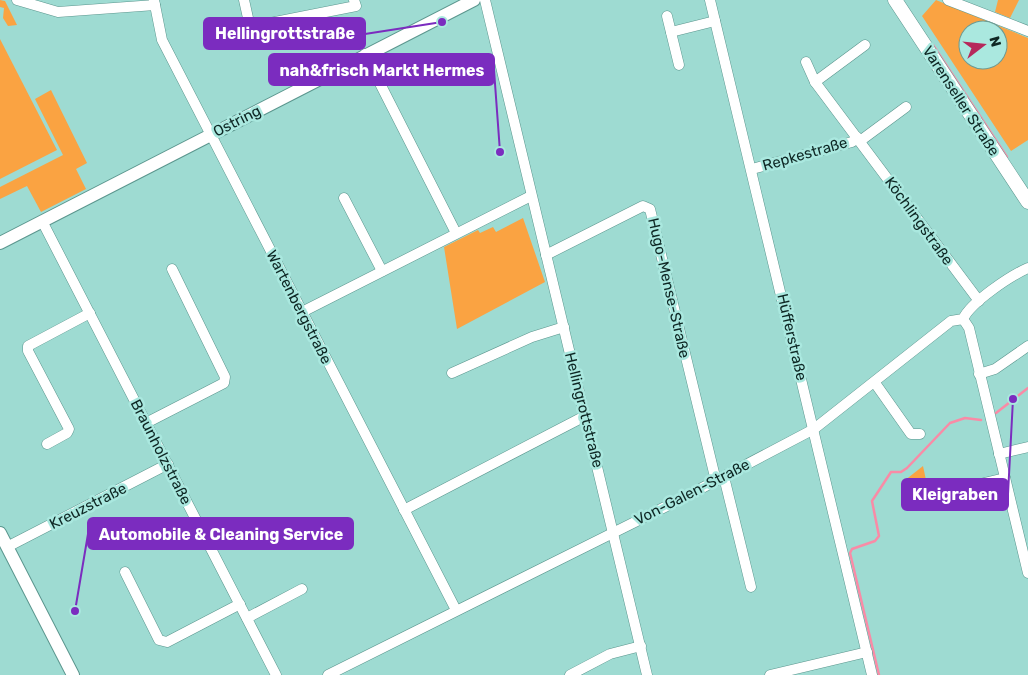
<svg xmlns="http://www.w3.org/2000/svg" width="1028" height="675" font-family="Rubik,sans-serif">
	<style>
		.green { fill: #faa342; fill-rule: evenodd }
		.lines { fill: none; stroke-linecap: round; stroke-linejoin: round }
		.stream { stroke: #f98ba6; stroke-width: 2.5 }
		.minor-casing { stroke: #5b968e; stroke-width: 11 }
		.tertiary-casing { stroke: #5b968e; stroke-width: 14 }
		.secondary-casing { stroke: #5b968e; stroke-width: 15 }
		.minor { stroke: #fff; stroke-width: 10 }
		.tertiary { stroke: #fff; stroke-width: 12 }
		.secondary { stroke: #fff; stroke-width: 14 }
		.labels { text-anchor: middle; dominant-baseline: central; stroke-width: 5; stroke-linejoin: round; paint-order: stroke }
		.street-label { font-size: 15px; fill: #0e2724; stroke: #aae8df }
		.leader { fill: none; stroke: #7b2cbf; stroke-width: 2 }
		.callout-dot { fill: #7b2cbf; stroke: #aae8df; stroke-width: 2 }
		.callout { fill: #7b2cbf; stroke: #7b2cbf; stroke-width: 2 }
		.callout-label { font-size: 16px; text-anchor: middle; font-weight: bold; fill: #fff }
	</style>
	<rect width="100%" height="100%" fill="#9edbd2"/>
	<!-- green -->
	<g class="green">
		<path d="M0,0L5,1L17,25L8,26L3,18L4,8L0,7Z"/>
		<path d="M936,0L1028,38V140L1011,151L922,16ZM968,30H998V60H968Z"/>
		<path d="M998,0H1019L1010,18L995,12Z"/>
		<path d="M0,39L57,150L0,179Z"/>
		<path d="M51,90L87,163L76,169L86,189L41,212L27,186L0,199V187L63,155L35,99Z"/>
		<path d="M523,218L545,282L457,329L444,247L478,230L480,233L493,227L496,232Z"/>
		<path d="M923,466L926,480L912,492L904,481Z"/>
	</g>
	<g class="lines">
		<!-- stream -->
		<g class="stream">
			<path d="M933,45L1007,157"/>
			<path d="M996,413L1028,388"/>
			<path d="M879,675L850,553L852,549L875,541L879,536L872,501L891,472H901L907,468L950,423L965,418L981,420"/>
		</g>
		<defs>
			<g id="minor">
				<path d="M17,0L58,12L155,5"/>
				<path d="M154,0L162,40L456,610"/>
				<path d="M244,0L250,27L356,6L354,0"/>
				<path d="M485,0L647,675"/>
				<path d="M710,0L872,675"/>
				<path d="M948,0L1028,31"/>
				<path d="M667,16L679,65"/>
				<path d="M671,32L715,21"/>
				<path d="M365,54L456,233"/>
				<path d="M806,62L815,82L979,301"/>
				<path d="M815,82L865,45"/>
				<path d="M860,141L906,107"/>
				<path d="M752,169L852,142L857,137"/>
				<path d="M344,198L382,271"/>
				<path d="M42,221L276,675"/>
				<path d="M546,255L643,206L650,209L716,481"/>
				<path d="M302,312L531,196"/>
				<path d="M963,319L969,328L1028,573"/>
				<path d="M452,373L532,337L564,327"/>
				<path d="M979,374L995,369L1028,346"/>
				<path d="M875,383L911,434H920"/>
				<path d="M146,423L224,383L225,377L172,269"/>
				<path d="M47,444L67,433L69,429L28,351V346L90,313"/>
				<path d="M999,454L1028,447"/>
				<path d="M724,477L751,587"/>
				<path d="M926,493L938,494L1005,478"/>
				<path d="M404,510L585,416"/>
				<path d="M7,547L168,464"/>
				<path d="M125,572L159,640L167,642L240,604"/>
				<path d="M247,618L302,589"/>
				<path d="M328,675L681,499L814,429L951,321L963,319C971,302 1010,276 1028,268"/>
				<path d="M570,675L610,654L641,646"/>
				<path d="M770,675L867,652"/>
			</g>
			<g id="tertiary">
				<path d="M0,243L474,0"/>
				<path d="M0,533L73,675"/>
			</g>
			<path id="secondary" d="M895,0L1028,202"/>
		</defs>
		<!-- minor casing -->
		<use href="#minor" class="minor-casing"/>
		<!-- tertiary casing -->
		<use href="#tertiary" class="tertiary-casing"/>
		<!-- secondary casing -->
		<use href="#secondary" class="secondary-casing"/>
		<!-- minor -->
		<use href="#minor" class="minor"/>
		<!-- tertiary -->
		<use href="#tertiary" class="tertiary"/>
		<!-- secondary -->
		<use href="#secondary" class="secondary"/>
	</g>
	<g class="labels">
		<!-- street labels -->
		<g class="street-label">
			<text transform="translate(961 101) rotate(57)">Varenseller Straße</text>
			<text transform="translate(237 121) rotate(-27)">Ostring</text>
			<text transform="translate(805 154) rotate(-16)">Repkestraße</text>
			<text transform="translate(919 221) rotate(54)">Köchlingstraße</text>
			<text transform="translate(669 288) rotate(77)">Hugo-Mense-Straße</text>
			<text transform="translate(299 307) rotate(63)">Wartenbergstraße</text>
			<text transform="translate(792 337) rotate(77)">Hüfferstraße</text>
			<text transform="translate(584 410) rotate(76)">Hellingrottstraße</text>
			<text transform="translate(161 452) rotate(63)">Braunholzstraße</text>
			<text transform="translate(692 492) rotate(-27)">Von-Galen-Straße</text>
			<text transform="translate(88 506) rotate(-27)">Kreuzstraße</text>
		</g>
	</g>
	<!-- callouts -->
	<path class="leader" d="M442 22L365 34M500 152L494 70M1013 399L1008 494M75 611L88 534"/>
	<g class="callout-dot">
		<circle cx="442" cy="22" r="5"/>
		<circle cx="500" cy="152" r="5"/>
		<circle cx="1013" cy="399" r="5"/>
		<circle cx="75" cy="611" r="5"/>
	</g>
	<g class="callout">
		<rect x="204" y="18" width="161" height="31" rx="5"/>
		<rect x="269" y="54" width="225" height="31" rx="5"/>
		<rect x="902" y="479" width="106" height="31" rx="5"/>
		<rect x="88" y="518" width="265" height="31" rx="5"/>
	</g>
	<g class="callout-label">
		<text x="285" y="39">Hellingrottstraße</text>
		<text x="382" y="76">nah&amp;frisch Markt Hermes</text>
		<text x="955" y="500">Kleigraben</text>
		<text x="221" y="540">Automobile &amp; Cleaning Service</text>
	</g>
	<!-- north arrow -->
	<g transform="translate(983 45) rotate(74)"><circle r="24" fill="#aae8df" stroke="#6c9b94"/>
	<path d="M0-4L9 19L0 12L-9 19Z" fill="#b6285b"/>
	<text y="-8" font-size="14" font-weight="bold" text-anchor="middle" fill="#0e2724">N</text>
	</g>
</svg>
